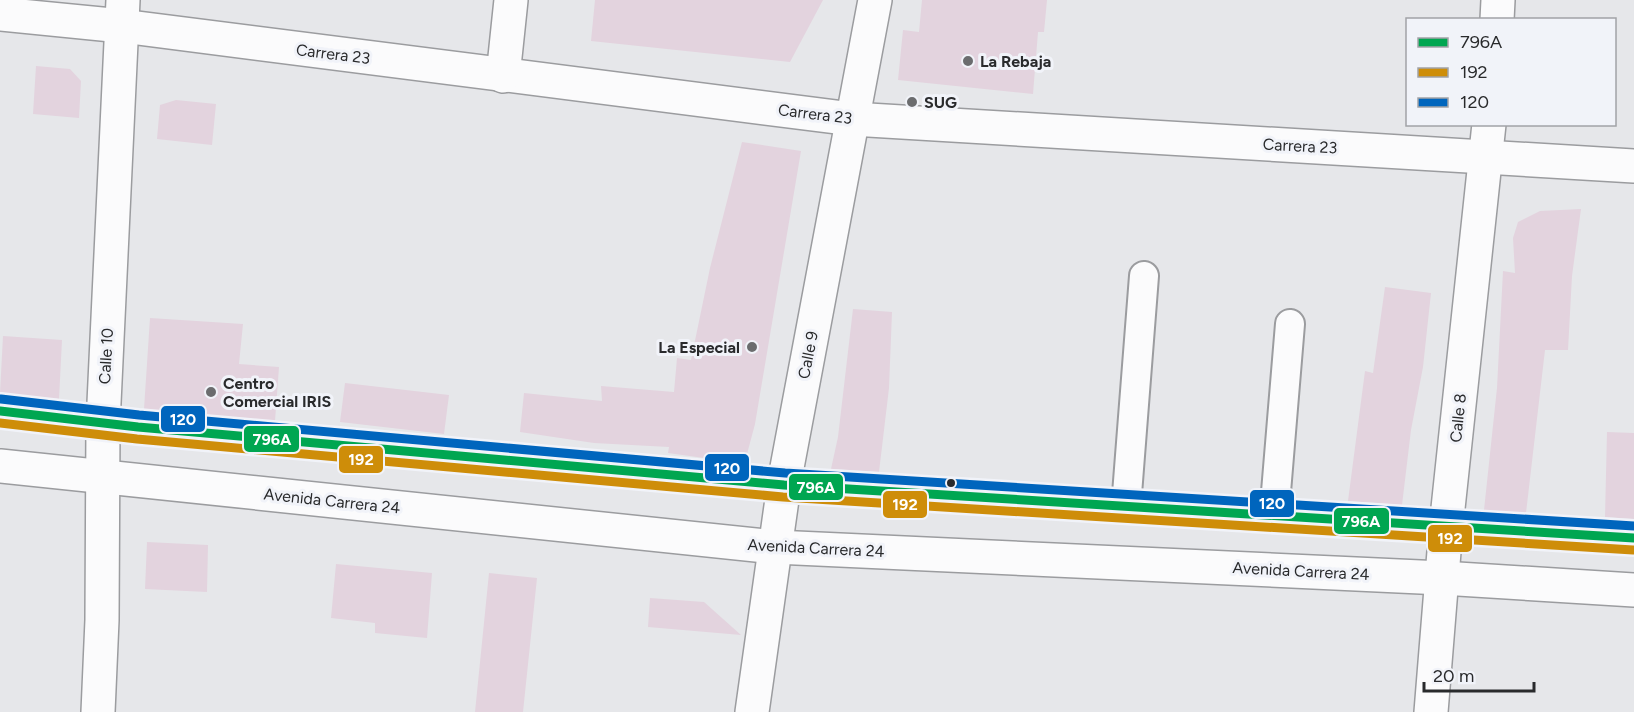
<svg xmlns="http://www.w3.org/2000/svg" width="1634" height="712" font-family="Figtree,sans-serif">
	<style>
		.building { fill: #e3d3de }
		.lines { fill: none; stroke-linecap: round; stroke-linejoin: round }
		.pedestrian-casing { stroke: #9b9c9f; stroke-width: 32 }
		.minor-casing { stroke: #9b9c9f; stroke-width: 36 }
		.tertiary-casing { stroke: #9b9c9f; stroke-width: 36 }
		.secondary-casing { stroke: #9b9c9f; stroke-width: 36 }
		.pedestrian { stroke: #fbfbfc; stroke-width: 28 }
		.minor { stroke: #fbfbfc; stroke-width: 33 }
		.tertiary { stroke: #fbfbfc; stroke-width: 33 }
		.secondary { stroke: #fbfbfc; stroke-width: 33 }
		.bus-1-casing { stroke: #f1f3f9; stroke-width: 14 }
		.bus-2-casing { stroke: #f1f3f9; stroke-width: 14 }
		.bus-3-casing { stroke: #f1f3f9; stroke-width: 14 }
		.bus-1 { stroke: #00a651; stroke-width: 9 }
		.bus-2 { stroke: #ce8d09; stroke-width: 9 }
		.bus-3 { stroke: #0065bd; stroke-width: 9 }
		.poi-dot { fill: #6b6c6e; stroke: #f1f3f9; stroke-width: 2 }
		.bus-dot { fill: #292a2c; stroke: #f1f3f9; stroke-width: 2 }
		.labels { text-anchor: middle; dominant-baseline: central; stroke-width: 6; stroke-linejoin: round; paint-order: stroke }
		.street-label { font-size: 16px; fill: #292a2c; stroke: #f1f3f9 }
		.poi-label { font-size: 16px; font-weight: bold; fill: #292a2c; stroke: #f1f3f9; text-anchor: start }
		.line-badge { stroke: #f1f3f9; stroke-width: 2 }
		.badge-label { font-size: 16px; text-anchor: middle; font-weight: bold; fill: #fff }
	</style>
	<rect width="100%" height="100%" fill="#e6e7ea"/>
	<!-- building -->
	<g class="building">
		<path d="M595,0H823L790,62L591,41Z"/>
		<path d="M922,0H1047L1044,32H1038L1033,94L898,80L903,30L919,32Z"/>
		<path d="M36,66L70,69L81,81L79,118L33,114Z"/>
		<path d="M176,100L216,104L212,145L157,139L160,105Z"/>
		<path d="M742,142L801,151L755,424L747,454L738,462H733L668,453L669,447L594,443L520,432L524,393L602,401L601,386L674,392L677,358L691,360L710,268Z"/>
		<path d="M1581,209L1572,276L1568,350H1545L1526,513L1484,510L1497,388L1503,271L1515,273L1513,238L1518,222L1540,211Z"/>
		<path d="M1385,287L1431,293L1423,367L1411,430L1402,505L1348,501L1365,371L1373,373Z"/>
		<path d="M853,309L892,312L889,388L879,472L831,469L838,437Z"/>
		<path d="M150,318L243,324L239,364L279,367L275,421L144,409Z"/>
		<path d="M3,336L62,340L59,399L0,393Z"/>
		<path d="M345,383L449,395L444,434L340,422Z"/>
		<path d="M1607,432L1634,433V519L1605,517Z"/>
		<path d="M147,542L208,545L207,592L145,589Z"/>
		<path d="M336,564L432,573L427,638L375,633V623L331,618Z"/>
		<path d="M489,573L537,578L523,712H475Z"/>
		<path d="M650,598L704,602L741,635L648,627Z"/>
	</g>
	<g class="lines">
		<defs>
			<g id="pedestrian">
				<path d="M1126,507L1144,276"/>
				<path d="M1274,516L1290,324"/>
			</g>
			<g id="minor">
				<path d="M0,14L122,26L852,119L1634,166"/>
				<path d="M503,76L511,0"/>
				<path d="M98,712L102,620L103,424L123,0"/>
				<path d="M752,712L785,478L875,0"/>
			</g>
			<g id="tertiary">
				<path d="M1497,20L1498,0"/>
				<path d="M1431,712L1446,527L1489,124"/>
			</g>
			<g id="secondary">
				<path d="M0,411L138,427L784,485L1634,538"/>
				<path d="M0,466L775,547L1442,578L1634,590"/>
			</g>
		</defs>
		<!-- pedestrian casing -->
		<use href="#pedestrian" class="pedestrian-casing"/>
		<!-- minor casing -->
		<use href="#minor" class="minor-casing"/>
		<!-- tertiary casing -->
		<use href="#tertiary" class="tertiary-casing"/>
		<!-- secondary casing -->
		<use href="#secondary" class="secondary-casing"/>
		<!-- pedestrian -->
		<use href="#pedestrian" class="pedestrian"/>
		<!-- minor -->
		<use href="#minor" class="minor"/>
		<!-- tertiary -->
		<use href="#tertiary" class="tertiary"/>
		<!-- secondary -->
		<use href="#secondary" class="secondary"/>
		<defs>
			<path id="bus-1" d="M0,411L138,427L784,485L1634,538"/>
			<path id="bus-2" d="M0,423L137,439L783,497L1633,550"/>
			<path id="bus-3" d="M1,399L139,415L785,473L1634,526"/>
		</defs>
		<!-- bus-1 casing -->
		<use href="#bus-1" class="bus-1-casing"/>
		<!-- bus-2 casing -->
		<use href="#bus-2" class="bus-2-casing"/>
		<!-- bus-3 casing -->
		<use href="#bus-3" class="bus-3-casing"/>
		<!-- bus-1 -->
		<use href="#bus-1" class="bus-1"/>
		<!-- bus-2 -->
		<use href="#bus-2" class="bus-2"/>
		<!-- bus-3 -->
		<use href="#bus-3" class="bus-3"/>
	</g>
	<!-- markers -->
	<g class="poi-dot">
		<circle cx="968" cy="61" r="6"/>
		<circle cx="912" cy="102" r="6"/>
		<circle cx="752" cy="347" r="6"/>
		<circle cx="211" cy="392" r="6"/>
	</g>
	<circle class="bus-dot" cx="951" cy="483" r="5"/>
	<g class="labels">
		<!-- street labels -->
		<g class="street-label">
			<text transform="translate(333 54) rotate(7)">Carrera 23</text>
			<text transform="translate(815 114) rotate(7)">Carrera 23</text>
			<text transform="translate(1300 146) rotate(3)">Carrera 23</text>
			<text transform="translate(808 355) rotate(-79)">Calle 9</text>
			<text transform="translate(106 356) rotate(-87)">Calle 10</text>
			<text transform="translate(1458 418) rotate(-84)">Calle 8</text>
			<text transform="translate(332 501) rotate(6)">Avenida Carrera 24</text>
			<text transform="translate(816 548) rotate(3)">Avenida Carrera 24</text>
			<text transform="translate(1301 571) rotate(3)">Avenida Carrera 24</text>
		</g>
		<!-- poi labels -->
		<g class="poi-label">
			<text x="980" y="61">La Rebaja</text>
			<text x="924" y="102">SUG</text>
			<text x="740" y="347" text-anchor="end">La Especial</text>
			<text x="223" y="383">Centro<tspan x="223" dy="18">Comercial IRIS</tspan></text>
		</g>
	</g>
	<g class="line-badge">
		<rect x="160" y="405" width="46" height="28" rx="6" fill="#0065bd"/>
		<rect x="243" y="425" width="57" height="28" rx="6" fill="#00a651"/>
		<rect x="338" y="445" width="46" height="29" rx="6" fill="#ce8d09"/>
		<rect x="704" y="453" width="46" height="29" rx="6" fill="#0065bd"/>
		<rect x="788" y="473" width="56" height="28" rx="6" fill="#00a651"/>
		<rect x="1249" y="489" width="46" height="29" rx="6" fill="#0065bd"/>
		<rect x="882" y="490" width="46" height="29" rx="6" fill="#ce8d09"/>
		<rect x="1333" y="507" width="57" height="28" rx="6" fill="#00a651"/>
		<rect x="1427" y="524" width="46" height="29" rx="6" fill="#ce8d09"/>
	</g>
	<g class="badge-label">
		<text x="183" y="425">120</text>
		<text x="272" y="445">796A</text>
		<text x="361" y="465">192</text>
		<text x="727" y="474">120</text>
		<text x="816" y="493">796A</text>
		<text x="1272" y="509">120</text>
		<text x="905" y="510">192</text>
		<text x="1361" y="527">796A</text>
		<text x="1450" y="544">192</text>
	</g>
	<!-- legend -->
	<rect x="1406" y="18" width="210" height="108" fill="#f1f3f9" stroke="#a1a3a7" stroke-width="1.5"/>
	<rect x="1418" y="38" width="30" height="9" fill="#00a651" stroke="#a1a3a7" stroke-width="1.5"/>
	<text x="1460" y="48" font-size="18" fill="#292a2c">796A</text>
	<rect x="1418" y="68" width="30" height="9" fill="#ce8d09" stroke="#a1a3a7" stroke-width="1.5"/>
	<text x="1460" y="78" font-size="18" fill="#292a2c">192</text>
	<rect x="1418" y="98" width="30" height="9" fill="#0065bd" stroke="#a1a3a7" stroke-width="1.5"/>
	<text x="1460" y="108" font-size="18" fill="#292a2c">120</text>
	<!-- scale -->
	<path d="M1424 682v9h110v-9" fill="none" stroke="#292a2c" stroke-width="3"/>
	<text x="1433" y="682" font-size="18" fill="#292a2c" stroke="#f1f3f9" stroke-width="4.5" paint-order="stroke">20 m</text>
</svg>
